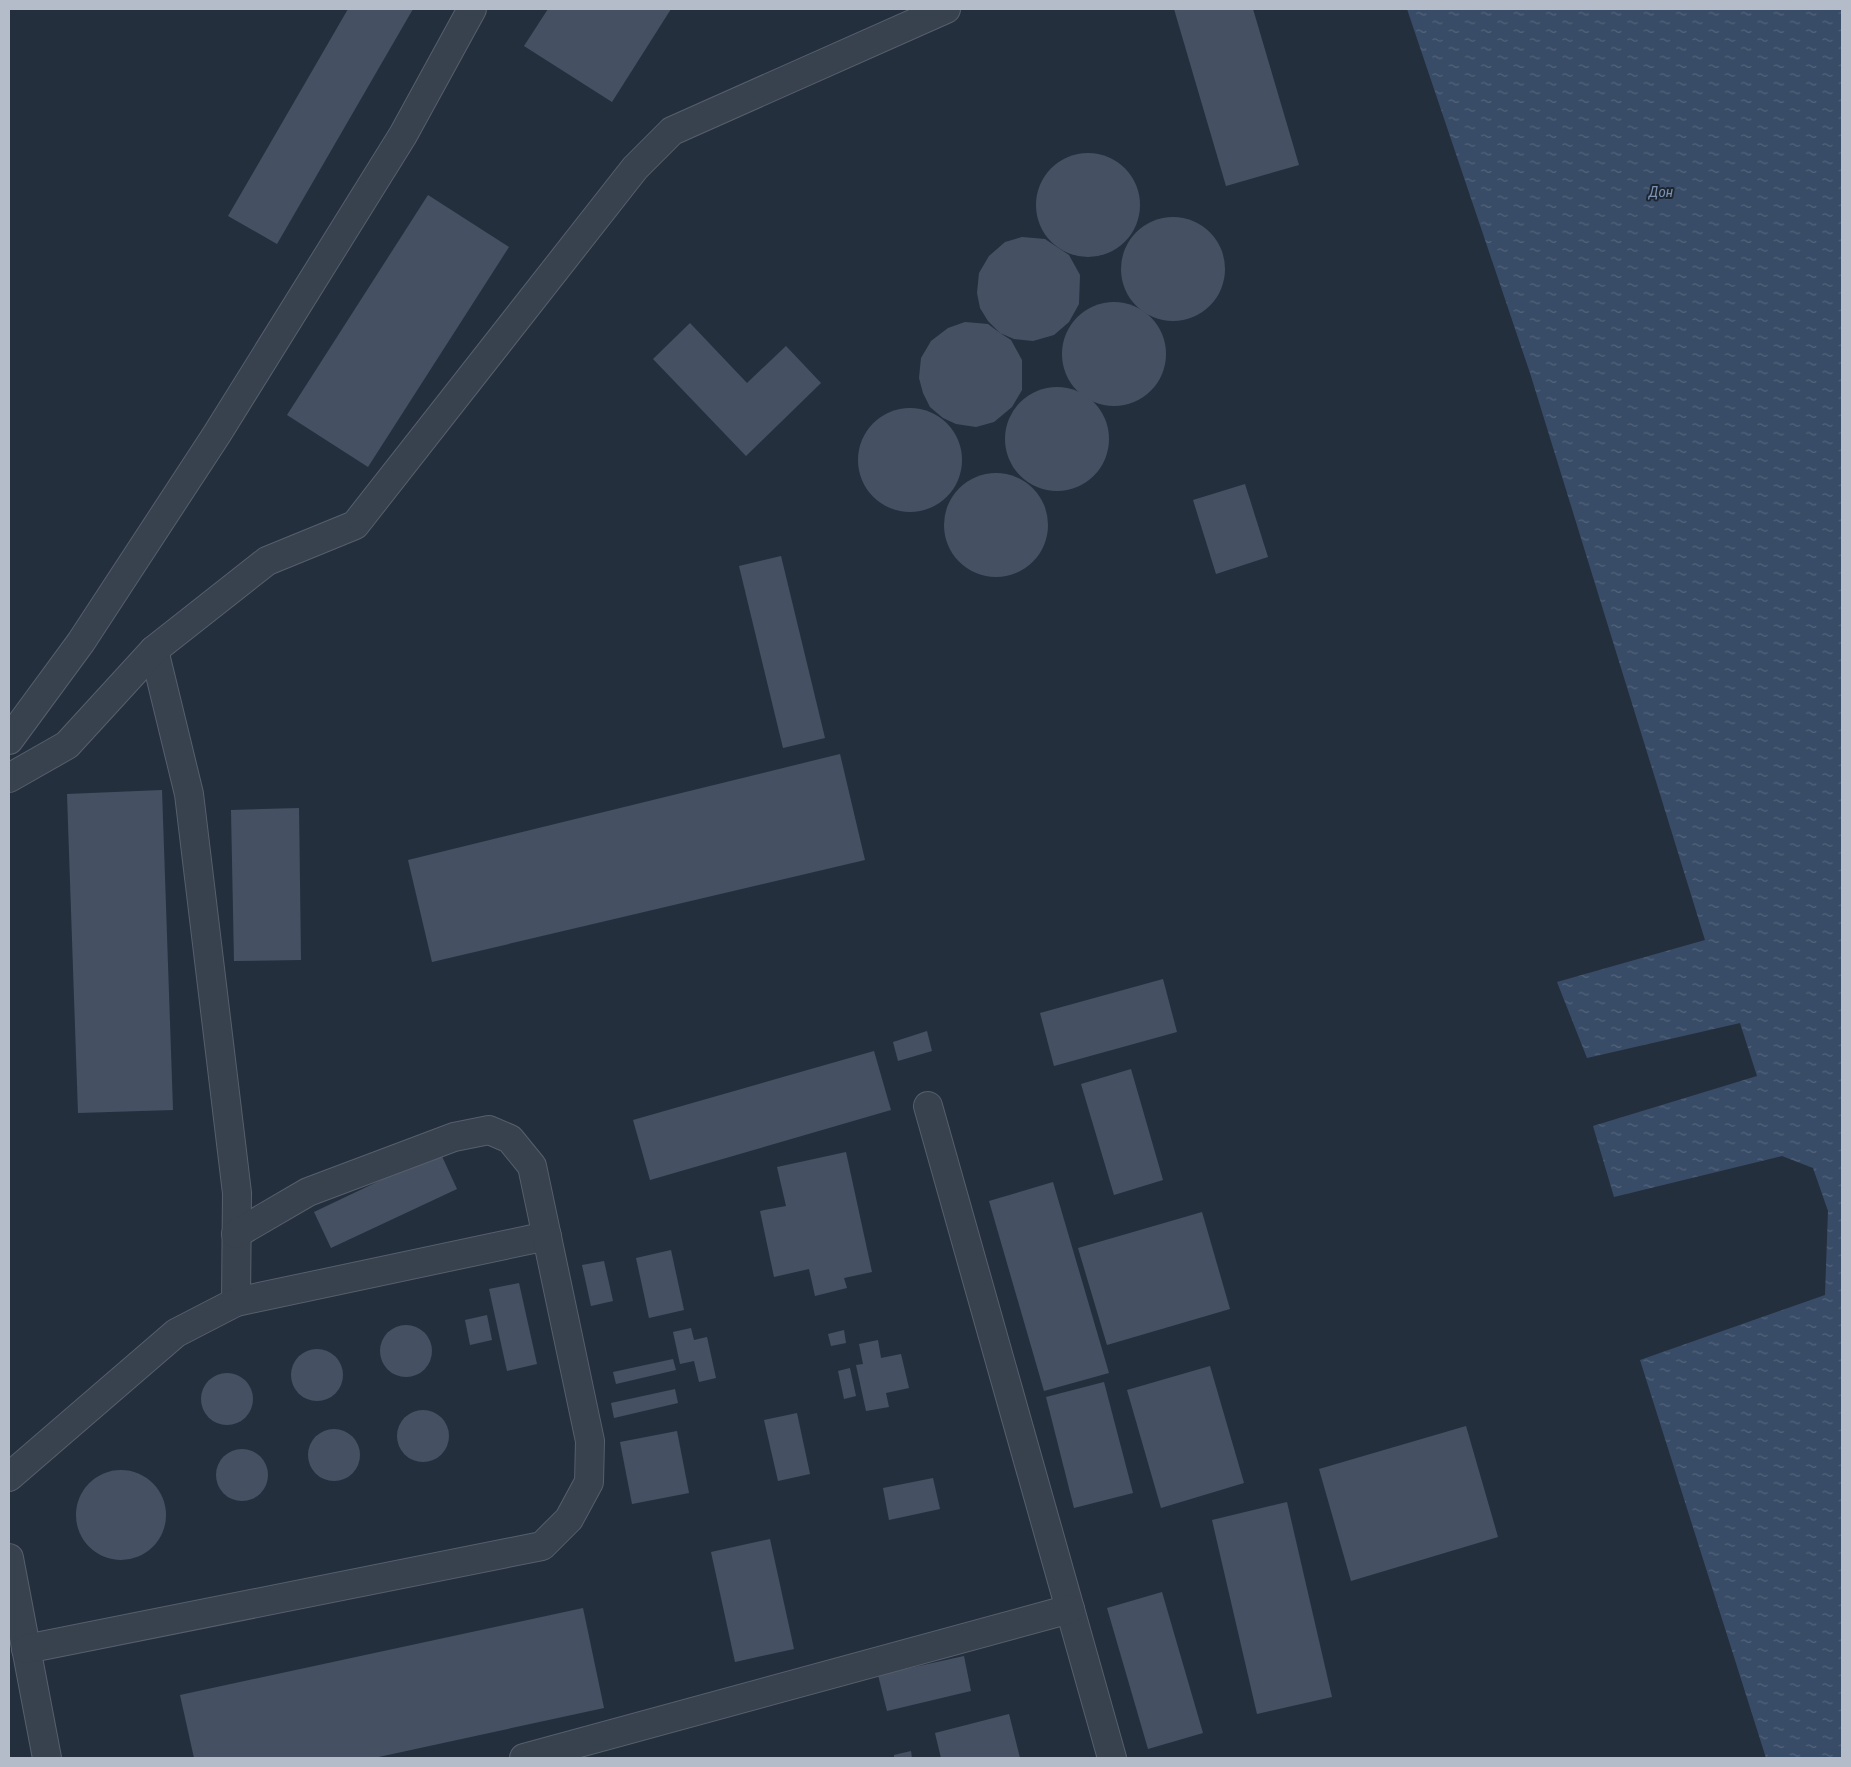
<svg xmlns="http://www.w3.org/2000/svg" width="1851" height="1767" font-family="'Roboto Condensed',sans-serif">
	<style>
		.water { fill: url(#water-ripples) }
		.building { fill: #455162 }
		.lines { fill: none; stroke-linecap: round; stroke-linejoin: round }
		.minor-casing { stroke: #565f6c; stroke-width: 30 }
		.minor { stroke: #38414e; stroke-width: 28 }
		.labels { text-anchor: middle; dominant-baseline: central; stroke-width: 4; stroke-linejoin: round; paint-order: stroke }
		.water-label { font-size: 15px; font-style: italic; fill: #7c92b1; stroke: #1d2633 }
	</style>
	<defs>
		<pattern id="water-ripples" width="26" height="14" patternUnits="userSpaceOnUse" patternTransform="scale(1.25)"><rect width="26" height="14" fill="#394c67"/><path d="M2 4q2-2 4 0t4 0M15 11q2-2 4 0t4 0" fill="none" stroke="#53647b"/></pattern>
	</defs>
	<rect width="100%" height="100%" fill="#242f3e"/>
	<!-- water -->
	<path class="water" d="M1407,9H1842V1758H1766L1640,1360L1825,1295L1828,1211L1813,1168L1782,1156L1614,1197L1593,1126L1757,1076L1740,1023L1587,1058L1557,982L1705,940L1530,373Z"/>
	<!-- building -->
	<g class="building">
		<path d="M348,9H413L277,244L228,216Z"/>
		<path d="M548,9H671L612,102L524,46Z"/>
		<path d="M1174,9H1253L1299,165L1226,186Z"/>
		<circle cx="1088" cy="205" r="52"/>
		<path d="M428,195L509,247L368,467L287,415Z"/>
		<circle cx="1173" cy="269" r="52"/>
		<path d="M1022,237L1045,239L1069,255L1080,275L1079,304L1069,322L1054,335L1033,341L1014,339L1000,333L1011,340L1022,360V390L1012,407L994,422L976,427L956,424L943,418L930,407L923,393L919,378L921,358L931,341L948,328L965,322L988,324L1000,333L988,321L980,308L977,293L979,273L989,256L1005,242Z"/>
		<circle cx="1114" cy="354" r="52"/>
		<path d="M690,323L747,383L786,346L821,383L746,456L653,359Z"/>
		<circle cx="1057" cy="439" r="52"/>
		<circle cx="910" cy="460" r="52"/>
		<circle cx="996" cy="525" r="52"/>
		<path d="M1245,484L1268,557L1216,574L1193,500Z"/>
		<path d="M781,556L825,738L783,748L739,566Z"/>
		<path d="M840,754L865,860L432,962L408,860Z"/>
		<path d="M162,790L173,1110L78,1113L67,794Z"/>
		<path d="M299,808L301,960L234,961L231,810Z"/>
		<path d="M1163,979L1177,1032L1054,1066L1040,1013Z"/>
		<path d="M927,1031L932,1051L898,1061L893,1042Z"/>
		<path d="M874,1051L891,1110L650,1180L633,1120Z"/>
		<path d="M1131,1069L1163,1180L1114,1195L1081,1084Z"/>
		<path d="M440,1152L457,1189L331,1248L314,1212Z"/>
		<path d="M846,1152L872,1272L844,1278L847,1288L815,1296L809,1269L774,1277L760,1211L786,1206L777,1167Z"/>
		<path d="M1053,1182L1109,1373L1044,1391L989,1201Z"/>
		<path d="M1202,1212L1230,1309L1107,1345L1078,1248Z"/>
		<path d="M671,1250L684,1310L649,1318L636,1258Z"/>
		<path d="M604,1261L613,1301L591,1306L582,1265Z"/>
		<path d="M519,1283L537,1364L507,1371L489,1289Z"/>
		<path d="M487,1315L492,1340L470,1345L465,1320Z"/>
		<circle cx="406" cy="1351" r="26"/>
		<path d="M691,1328L694,1340L707,1337L716,1378L699,1382L694,1361L680,1364L673,1332Z"/>
		<path d="M844,1330L846,1343L831,1346L828,1334Z"/>
		<path d="M878,1340L881,1358L901,1354L909,1388L886,1393L889,1407L866,1411L856,1365L863,1364L859,1344Z"/>
		<circle cx="317" cy="1375" r="26"/>
		<path d="M673,1359L676,1370L616,1384L613,1372Z"/>
		<path d="M1210,1366L1244,1483L1161,1508L1127,1390Z"/>
		<path d="M850,1368L856,1396L844,1399L838,1371Z"/>
		<circle cx="227" cy="1399" r="26"/>
		<path d="M1104,1382L1133,1493L1074,1508L1046,1397Z"/>
		<path d="M675,1389L678,1403L614,1418L611,1403Z"/>
		<circle cx="423" cy="1436" r="26"/>
		<path d="M797,1413L810,1474L778,1481L764,1420Z"/>
		<path d="M1466,1426L1498,1537L1351,1581L1319,1469Z"/>
		<circle cx="334" cy="1455" r="26"/>
		<path d="M677,1431L689,1493L632,1504L620,1442Z"/>
		<circle cx="242" cy="1475" r="26"/>
		<circle cx="121" cy="1515" r="45"/>
		<path d="M933,1478L940,1509L889,1520L883,1488Z"/>
		<path d="M1287,1502L1332,1697L1257,1714L1212,1520Z"/>
		<path d="M770,1539L794,1649L735,1662L711,1552Z"/>
		<path d="M1162,1592L1203,1733L1148,1749L1107,1608Z"/>
		<path d="M583,1608L604,1708L374,1758H194L180,1695Z"/>
		<path d="M964,1656L971,1691L887,1711L878,1675Z"/>
		<path d="M1009,1714L1020,1758H941L935,1733Z"/>
		<path d="M911,1751L912,1758H894V1755Z"/>
	</g>
	<g class="lines">
		<defs>
			<g id="minor">
				<path d="M154,650L189,794L237,1193L236,1302"/>
				<path d="M9,740L81,642L217,434L403,135L472,9"/>
				<path d="M9,778L67,745L154,650L267,561L355,525L635,168L672,131L946,9"/>
				<path d="M928,1106L1112,1758"/>
				<path d="M9,1477L176,1333L236,1302L547,1236"/>
				<path d="M9,1558L47,1758"/>
				<path d="M26,1649L542,1546L569,1519L589,1482L590,1441L532,1166L510,1139L489,1130L454,1137L308,1192L236,1234"/>
				<path d="M524,1758L1070,1609"/>
			</g>
		</defs>
		<!-- minor casing -->
		<use href="#minor" class="minor-casing"/>
		<!-- minor -->
		<use href="#minor" class="minor"/>
	</g>
	<g class="labels">
		<!-- water labels -->
		<g class="water-label">
			<text x="1661" y="192">Дон</text>
		</g>
	</g>
	<!-- border -->
	<rect width="1851" height="1767" fill="none" stroke="#b4bcc9" stroke-width="20"/>
</svg>
